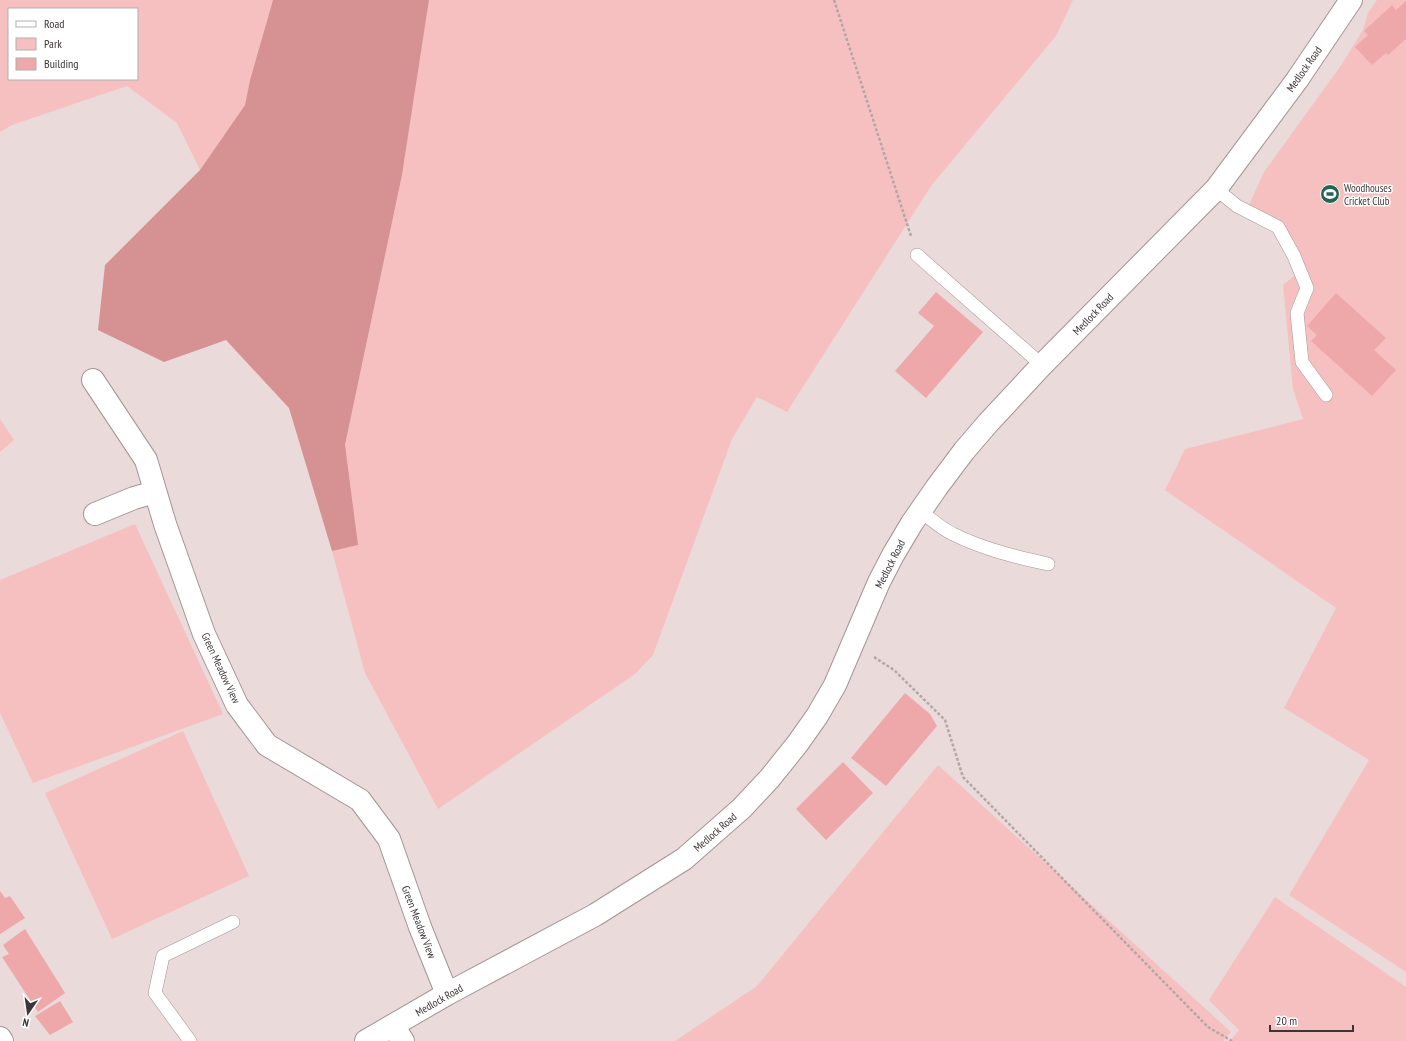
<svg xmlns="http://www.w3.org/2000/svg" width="1406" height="1041" font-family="'PT Sans Narrow',sans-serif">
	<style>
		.green { fill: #f7c0c0; fill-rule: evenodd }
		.forest { fill: #d69192 }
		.building { fill: #efa8aa }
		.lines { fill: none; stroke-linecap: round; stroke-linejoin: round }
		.lane-casing { stroke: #a49595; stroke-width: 14 }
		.street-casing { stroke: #a49595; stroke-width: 24 }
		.secondary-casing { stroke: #a49595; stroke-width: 24 }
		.path { stroke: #b3a6a6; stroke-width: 2.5; stroke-dasharray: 3 2; stroke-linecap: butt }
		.lane { stroke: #fff; stroke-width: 13 }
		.street { stroke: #fff; stroke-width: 22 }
		.secondary { stroke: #fff; stroke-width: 22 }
		.labels { text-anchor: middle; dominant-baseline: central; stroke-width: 3; stroke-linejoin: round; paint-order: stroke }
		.street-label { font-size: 11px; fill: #3c3535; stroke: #fff }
		.poi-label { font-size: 11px; fill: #3c3535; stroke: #fff; text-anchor: start }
	</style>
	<rect width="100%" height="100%" fill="#eadada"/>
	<!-- green -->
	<g class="green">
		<path d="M0,0H273L250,80L245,105L200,170L177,123L127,86L12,125L0,132ZM9,9H137V79H9Z"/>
		<path d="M429,0H1073L1056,36L931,186L787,412L757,397L732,439L653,655L635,674L438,809L365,673L332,551L345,445L402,175Z"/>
		<path d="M1377,0H1406V972L1289,895L1369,760L1284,708L1336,608L1165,490L1185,449L1303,419L1293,389L1283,285L1295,275L1279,233L1244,216L1264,172L1342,64L1363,30L1368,13Z"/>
		<path d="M0,419L14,440L0,452Z"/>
		<path d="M135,524L223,714L33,783L0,713V580Z"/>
		<path d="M183,731L249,876L112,939L45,793Z"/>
		<path d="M938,765L1231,1032L1223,1041H675L757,986Z"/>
		<path d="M1275,897L1406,987V1041H1230L1239,1030L1209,1000Z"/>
	</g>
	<!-- forest -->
	<path class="forest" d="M273,0H429L402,175L345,445L358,545L332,551L289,408L226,340L164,362L98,330L105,265L200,170L245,105L250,80Z"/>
	<!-- building -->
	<g class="building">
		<path d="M1406,1V39L1388,55L1386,53L1372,65L1355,47L1368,35L1364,31L1392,5L1396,10Z"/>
		<path d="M936,292L983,332L926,398L895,371L934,326L918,313Z"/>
		<path d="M1336,293L1386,338L1374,350L1396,370L1372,396L1311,341L1317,335L1307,326Z"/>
		<path d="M905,693L930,714L937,726L886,786L851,758Z"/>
		<path d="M843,762L873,793L826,840L796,809Z"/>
		<path d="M0,891L5,898L10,896L25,918L0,934Z"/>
		<path d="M25,929L65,993L38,1012L2,957L9,954L3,945Z"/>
		<path d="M60,1001L73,1022L50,1035L35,1016Z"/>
	</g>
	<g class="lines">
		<defs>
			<g id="lane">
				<path d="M1216,189L1237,206L1278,227L1294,256L1307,288L1297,313L1302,362L1326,395"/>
				<path d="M917,255L1042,365"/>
				<path d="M920,511C931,519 942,529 953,534C983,549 1016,557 1048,564"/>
				<path d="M190,1041L155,993L163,956L233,922"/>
			</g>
			<g id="street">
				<path d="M93,380L146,460L165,524L204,634L237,705L267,745L360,800L389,839L420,927L447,994"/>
				<path d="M95,514L134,498L155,492"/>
				<path d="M393,1026L403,1041"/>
				<path d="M0,1038L2,1041"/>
			</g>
			<path id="secondary" d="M366,1041L447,994L595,915L684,859L742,808L770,778L798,743L817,716L835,685L879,582L893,555L912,523L937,487L964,451L988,423L1042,365L1216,189L1297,80L1351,0"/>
		</defs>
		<!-- lane casing -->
		<use href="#lane" class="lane-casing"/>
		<!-- street casing -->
		<use href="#street" class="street-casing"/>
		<!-- secondary casing -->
		<use href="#secondary" class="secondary-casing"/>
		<!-- path -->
		<g class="path">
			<path d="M834,0L911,236"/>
			<path d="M874,657L894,670L945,720L963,777L1208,1027L1232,1041"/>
		</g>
		<!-- lane -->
		<use href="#lane" class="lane"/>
		<!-- street -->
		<use href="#street" class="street"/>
		<!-- secondary -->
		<use href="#secondary" class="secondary"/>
	</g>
	<!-- icons -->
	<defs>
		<symbol id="stadium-disc" viewBox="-11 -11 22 22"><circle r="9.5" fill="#236555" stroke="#fff"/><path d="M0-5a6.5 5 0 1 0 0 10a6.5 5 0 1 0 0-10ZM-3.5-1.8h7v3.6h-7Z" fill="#fff"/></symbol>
	</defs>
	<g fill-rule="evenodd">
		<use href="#stadium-disc" x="1319" y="183" width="22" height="22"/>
	</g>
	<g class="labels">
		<!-- street labels -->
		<g class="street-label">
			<text transform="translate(1304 69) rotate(-55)">Medlock Road</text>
			<text transform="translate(1093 314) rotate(-46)">Medlock Road</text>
			<text transform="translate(890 564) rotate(-63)">Medlock Road</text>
			<text transform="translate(221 668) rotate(65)">Green Meadow View</text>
			<text transform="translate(715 832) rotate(-41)">Medlock Road</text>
			<text transform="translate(419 922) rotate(69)">Green Meadow View</text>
			<text transform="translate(439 1000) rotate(-30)">Medlock Road</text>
		</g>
		<!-- poi labels -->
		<g class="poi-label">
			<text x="1344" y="188">Woodhouses<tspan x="1344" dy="13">Cricket Club</tspan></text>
		</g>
	</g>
	<!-- legend -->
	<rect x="8" y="8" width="130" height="72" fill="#ffffff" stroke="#b1aeae"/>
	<rect x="16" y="21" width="20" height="6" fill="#ffffff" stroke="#b1aeae"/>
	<text x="44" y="28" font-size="12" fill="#3c3535">Road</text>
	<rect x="16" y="38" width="20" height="12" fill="#f7c0c0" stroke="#b1aeae"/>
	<text x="44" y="48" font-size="12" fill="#3c3535">Park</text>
	<rect x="16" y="58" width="20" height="12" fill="#efa8aa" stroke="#b1aeae"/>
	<text x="44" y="68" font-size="12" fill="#3c3535">Building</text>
	<!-- north arrow -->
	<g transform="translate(28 1013) rotate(193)" stroke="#ffffff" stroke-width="3" paint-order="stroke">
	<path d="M0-3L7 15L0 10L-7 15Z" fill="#3c3535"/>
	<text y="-6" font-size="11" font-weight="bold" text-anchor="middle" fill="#3c3535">N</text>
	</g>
	<!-- scale -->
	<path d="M1270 1025v6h83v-6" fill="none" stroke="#3c3535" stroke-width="2"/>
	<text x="1276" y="1025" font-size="12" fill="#3c3535" stroke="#ffffff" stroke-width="3" paint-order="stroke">20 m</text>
</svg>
